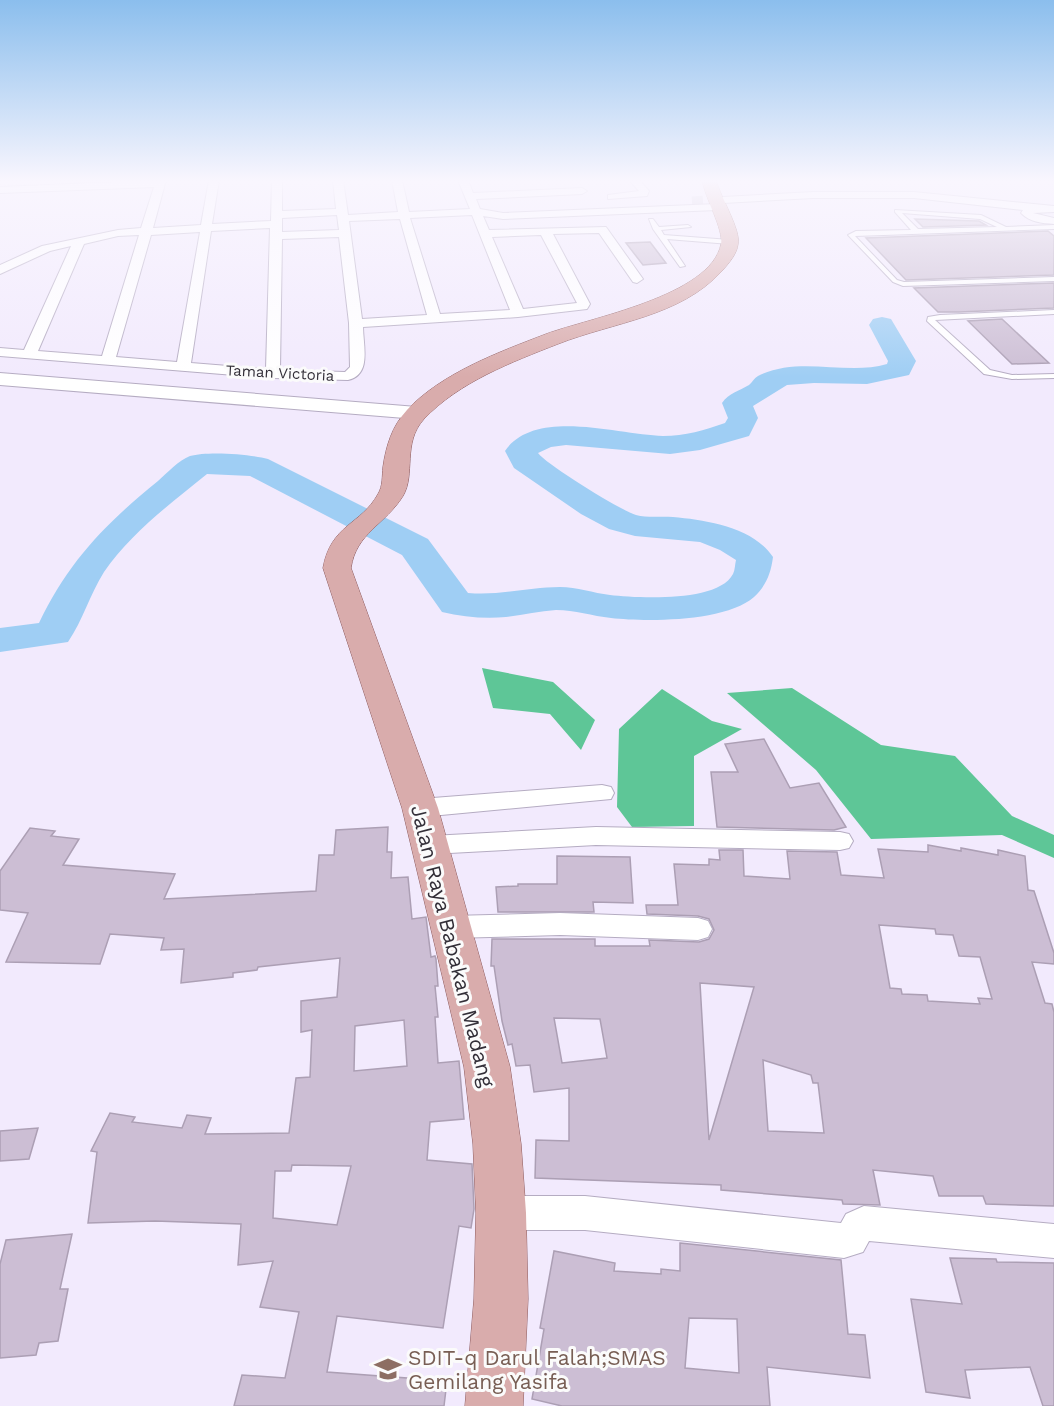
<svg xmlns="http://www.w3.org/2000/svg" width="1054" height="1406" font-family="'Work Sans',sans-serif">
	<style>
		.forest { fill: #5ec697 }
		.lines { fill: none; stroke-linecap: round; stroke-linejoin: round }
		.river { fill: #9fcef4; fill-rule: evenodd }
		.building { fill: #ccbed4; stroke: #ac9fb4; stroke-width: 1.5; fill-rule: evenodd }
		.minor-tunnel { stroke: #ccc5d6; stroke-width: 11; stroke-dasharray: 11 6; stroke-linecap: butt }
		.service-casing { stroke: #b5acc2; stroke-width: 2 }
		.minor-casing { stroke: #b5acc2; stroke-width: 2 }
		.tertiary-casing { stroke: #b5acc2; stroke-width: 2 }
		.primary-casing { stroke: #8e5c5f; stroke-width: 1 }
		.service { fill: #fff; fill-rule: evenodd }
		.minor { fill: #fff; fill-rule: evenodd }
		.tertiary { fill: #fff; fill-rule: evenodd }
		.primary { fill: #d9acac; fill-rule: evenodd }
		.labels { text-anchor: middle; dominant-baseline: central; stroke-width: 6; stroke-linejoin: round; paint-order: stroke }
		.far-street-label { font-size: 15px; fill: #332f38; stroke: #fbfbfb }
		.near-street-label { font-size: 21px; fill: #332f38; stroke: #fbfbfb }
		.near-education-label { font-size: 21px; fill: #785e54; stroke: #fbfbfb; text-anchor: start }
	</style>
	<rect width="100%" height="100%" fill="#f2eafd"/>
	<!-- forest -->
	<g class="forest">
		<path d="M482,668L553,682L595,720L581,750L550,714L493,708Z"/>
		<path d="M792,688L881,745L955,756L1012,816L1054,835V858L1002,835L871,839L816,770L727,693Z"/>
		<path d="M662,689L712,721L742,729L694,756V826L632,827L617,807L619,729Z"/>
	</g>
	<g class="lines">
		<!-- river -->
		<path class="river" d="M882,317L891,319L916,361L909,375L867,384L814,383L787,385L753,406L758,418L749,436L700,450L670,454L566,445L551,447L538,453C547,465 620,510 636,515C647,518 661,516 673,517C706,520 753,527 773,557C771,573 766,586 754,597C726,622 646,622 611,618C592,616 575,610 556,610C539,611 523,615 506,617C485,619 463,617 442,612L402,555L250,476L207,474C171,503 130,534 104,572C90,594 83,620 68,642L0,652V628L39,623C68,562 106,523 158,481C167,473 179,460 190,456C208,451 249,454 268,459L428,539L468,593C500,596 528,587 560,587C577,587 593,593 610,595C637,598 718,603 733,574C735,570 735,564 736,560L720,550L700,542L635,536L609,529L581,514L514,468L505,451C535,407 619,435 663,436C685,436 705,430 725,423L728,418L722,403C729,393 739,391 749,385C752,383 754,378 758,376C799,355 846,376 887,364L888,361L869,325L873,319Z"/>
	</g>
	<!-- building -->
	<g class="building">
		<path d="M915,219L979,221L986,225L923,227Z"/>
		<path d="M1048,231L1054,236V275L906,280L866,238Z"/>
		<path d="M650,242L666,263L643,265L626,243Z"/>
		<path d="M1054,283V308L959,312H938L914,288Z"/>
		<path d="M1002,319L1049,363L1012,364L968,321Z"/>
		<path d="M764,739L790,788L819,783L846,827L834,830L717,827L711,772H738L725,744Z"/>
		<path d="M388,827L387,852H392L391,878L408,877L412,919L426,917L431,957L435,956L436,959L438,986H435L438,1017H435L438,1063L459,1061L464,1119L430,1122L427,1160L472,1164L474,1209L471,1228L459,1226L443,1328L337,1316L327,1372L447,1381L444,1406H234L242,1375L285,1378L299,1312L260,1307L273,1261L238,1265L241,1224L155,1221L88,1223L97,1152L91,1151L110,1113L135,1117L132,1122L182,1128L187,1115L211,1118L205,1134L289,1133L296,1078L310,1077L312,1030L301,1032V1001L337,997L340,958L258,967L257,970L233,973V977L181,983L184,949L161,950L164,938L110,934L100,964L6,962L28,913L0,910V871L30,828L55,831L51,836L79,839L63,865L175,874L164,899L316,891L319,855H334L336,830ZM404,1020L407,1066L354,1071L355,1026ZM292,1165L351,1166L337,1225L273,1218L275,1171H291Z"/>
		<path d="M928,845L961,851V848L998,855V850L1025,856L1028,890L1034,891L1054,953V964L1032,962L1045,1003L1052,1004L1054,1012V1206L986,1204L983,1196H939L933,1176L873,1170L880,1205L843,1204L842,1200L721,1190V1185L535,1178L536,1140L569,1141V1088L534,1092L530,1065L516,1066L512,1044L508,1045L502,1021L494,966H491L492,939H595V946H650L649,940L699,942L709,939L714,930L709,919L698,916L647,914L646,905H678L674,864L709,865V859L720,860L719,850H743L744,876L790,879L787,851L837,852L841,875L884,878L878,849L928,852ZM879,925L935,929L936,934L953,935L959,956L980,957L992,999L978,998L980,1004L928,1001L927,995L902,994L901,989L890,988ZM700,983L754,987L709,1140ZM554,1018L600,1019L607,1058L562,1063ZM763,1060L811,1075L813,1083H818L824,1133L768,1131Z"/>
		<path d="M557,856L630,857L633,903L593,902L594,912H498L496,887L518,886V884H557Z"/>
		<path d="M38,1128L29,1159L0,1161V1131Z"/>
		<path d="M72,1234L60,1289H68L58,1341L39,1343L36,1355L0,1358V1264L6,1240Z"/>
		<path d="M680,1243L841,1260L848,1334L865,1335L870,1378L767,1367L770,1406H562L532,1399L544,1329L540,1328L554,1251L615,1263L614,1271L661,1274V1269L680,1271ZM689,1318L737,1319L739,1373L685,1368Z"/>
		<path d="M950,1258L996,1259L997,1262L1054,1263V1406H1043L1030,1367L965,1370L970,1398L926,1392L911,1299L962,1304Z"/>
	</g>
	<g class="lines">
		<!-- minor-tunnel -->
		<path class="minor-tunnel" d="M692,202L723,200"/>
		<defs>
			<g id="service">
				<path d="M895,210L981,215L1006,227L1054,225V229L855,236L897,280L904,282L1054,277V281L903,286L893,282L848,235L856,231L911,230L895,212ZM902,213L980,219L997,227L918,229Z"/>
				<path d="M649,219H653L659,227L688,225L691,227L661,230L664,235L730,240L733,242L730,244L667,239L685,266L680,267L653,229Z"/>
				<path d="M1054,310V314L935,320L990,370L1012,375L1054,374V378L1012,379L984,374L927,321L928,317L940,315Z"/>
			</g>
			<g id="minor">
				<path d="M166,180L153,228L201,225L209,180H219L212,224L271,221L272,180H282V211L336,209L333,180H343L348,215L398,212L392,180H402L409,212L470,209L458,180H468L473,193L582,188L587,191L582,194L476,199L480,209L503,213L717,204L722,207L717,210L503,219L483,216L489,230L606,227L643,279L637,283L633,282L599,233L553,234L590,304L587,309L518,317L363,327C363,345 372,375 348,380L273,378L0,356V348L24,350L71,246L50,251L0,274V265L42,246L118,230L141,228L154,187L0,193V187ZM337,215L339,230L282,232V218ZM472,215L510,310L440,314L410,218ZM400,219L427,315L362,319L349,221ZM270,228L266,369L191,363L211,231ZM200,232L177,362L116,357L151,235ZM139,235L102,356L38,351L84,244L118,236ZM541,235L577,303L523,309L492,237ZM339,237L349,323L350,367L345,372L280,370L282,239Z"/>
				<path d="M629,180H639L649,191L647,196L608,199V195L639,191Z"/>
				<path d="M813,192H914L1054,206V212L1033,213L1054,218V224C1041,223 1030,222 1021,213L1023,210L914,198H813L723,203L718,200L723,197Z"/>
				<path d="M602,785L611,787L614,793L611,799L420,817L411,814L407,808L411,802L420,799Z"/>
				<path d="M596,827L840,832L849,834L853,841L849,848L840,850L596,845L431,854L422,852L418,845L422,838L431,836Z"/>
				<path d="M560,913L698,918L708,921L712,929L708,937L698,940L560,935L451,938L441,935L437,927L441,919L451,916Z"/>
				<path d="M501,1196H585L841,1223L846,1214L864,1206L1054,1224V1258L869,1241L863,1252L844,1258L585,1230H501L489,1225L484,1213L489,1201Z"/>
			</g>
			<path id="tertiary" d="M0,373L417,407L424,409L427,413L424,417L417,419L0,385Z"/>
			<path id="primary" d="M702,180H716C721,198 741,230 738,244C737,254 729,263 722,271C680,317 614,322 558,344C512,362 459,382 424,419C402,443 416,474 403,496C385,525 356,533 351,568L438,808L510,1067L521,1144L526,1213L528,1299L523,1406H465L474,1299L476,1213L473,1144L464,1067L402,808L323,568C331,524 361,525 378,494C383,486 382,476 383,467C386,446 392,426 407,410C442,373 499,352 546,334C589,318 711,296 721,244C724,230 705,198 702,180Z"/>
		</defs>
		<!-- service casing -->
		<use href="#service" class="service-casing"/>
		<!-- minor casing -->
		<use href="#minor" class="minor-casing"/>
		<!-- tertiary casing -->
		<use href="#tertiary" class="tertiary-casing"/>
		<!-- primary casing -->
		<use href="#primary" class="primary-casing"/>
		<!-- service -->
		<use href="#service" class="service"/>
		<!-- minor -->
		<use href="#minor" class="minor"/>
		<!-- tertiary -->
		<use href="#tertiary" class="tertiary"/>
		<!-- primary -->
		<use href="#primary" class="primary"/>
	</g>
	<!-- sky -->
	<linearGradient id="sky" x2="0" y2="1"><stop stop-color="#8bbeed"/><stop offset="0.48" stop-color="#f9f6fe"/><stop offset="1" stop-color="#f9f6fe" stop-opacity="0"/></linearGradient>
	<rect width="1054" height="377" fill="url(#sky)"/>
	<!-- icons -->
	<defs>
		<symbol id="school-bare" viewBox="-9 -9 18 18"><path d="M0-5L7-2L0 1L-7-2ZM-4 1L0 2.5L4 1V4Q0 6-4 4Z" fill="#8d6e63" stroke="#fbfbfb" stroke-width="2.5" paint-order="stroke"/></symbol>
	</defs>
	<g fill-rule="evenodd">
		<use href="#school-bare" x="369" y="1350" width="38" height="38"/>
	</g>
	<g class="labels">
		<!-- far-street labels -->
		<g class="far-street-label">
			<text transform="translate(280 373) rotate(3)">Taman Victoria</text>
		</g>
		<!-- near-street labels -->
		<g class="near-street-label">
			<text transform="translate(453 946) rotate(76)">Jalan Raya Babakan Madang</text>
		</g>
		<!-- near-education labels -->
		<g class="near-education-label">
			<text x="408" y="1357">SDIT-q Darul Falah;SMAS<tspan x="408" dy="24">Gemilang Yasifa</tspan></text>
		</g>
	</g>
</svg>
